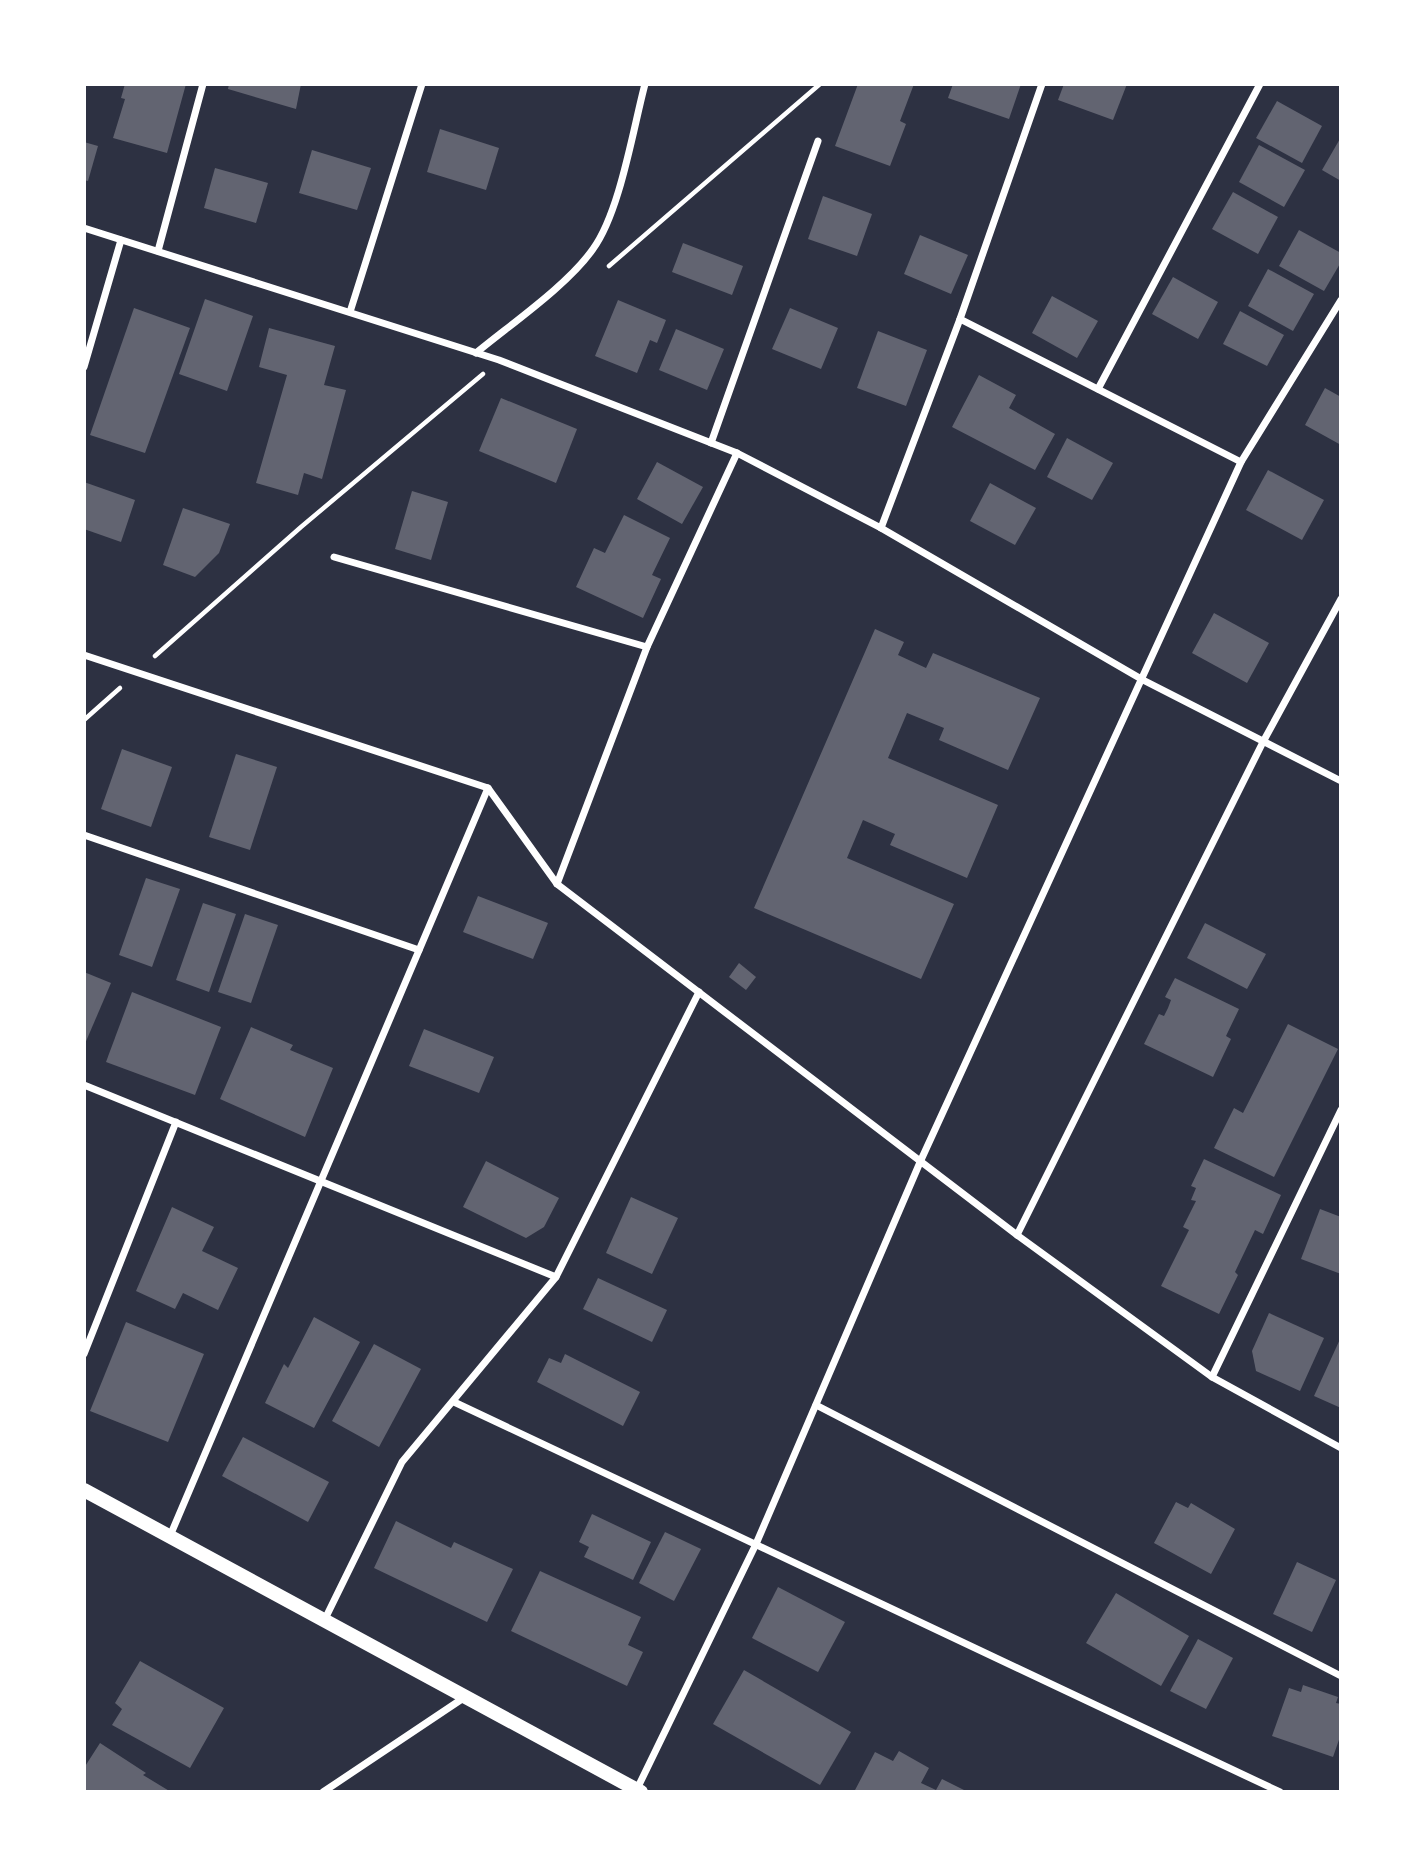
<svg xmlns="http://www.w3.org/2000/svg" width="1425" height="1876" font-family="Ubuntu,sans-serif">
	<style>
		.building { fill: #626471 }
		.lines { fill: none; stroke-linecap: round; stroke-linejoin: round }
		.path { stroke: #fff; stroke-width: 4.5 }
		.minor { stroke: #fff; stroke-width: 7 }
		.secondary { stroke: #fff; stroke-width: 14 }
	</style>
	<rect width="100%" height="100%" fill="#2d3142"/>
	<!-- building -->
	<g class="building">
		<path d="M125,84H186L167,153L113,138L125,99L121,98Z"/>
		<path d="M229,84H301L296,109L228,89Z"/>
		<path d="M858,84H914L900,121L906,124L890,166L835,146Z"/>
		<path d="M953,84H1021L1009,119L948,98Z"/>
		<path d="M1064,84H1127L1113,120L1058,100Z"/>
		<path d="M1277,101L1322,126L1302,163L1256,138Z"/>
		<path d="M440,129L499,148L486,190L427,172Z"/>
		<path d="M1341,137V181L1322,170Z"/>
		<path d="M84,142L98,146L88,181L84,180Z"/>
		<path d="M1259,145L1305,170L1284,207L1239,182Z"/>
		<path d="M312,150L371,168L357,210L299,193Z"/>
		<path d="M215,168L268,183L256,223L204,208Z"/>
		<path d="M1233,192L1278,217L1258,254L1212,229Z"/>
		<path d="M823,196L872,214L857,256L808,239Z"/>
		<path d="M1299,230L1341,253V262L1324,291L1279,266Z"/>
		<path d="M920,235L968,255L951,294L904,274Z"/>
		<path d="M683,243L743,266L732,295L672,272Z"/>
		<path d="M1268,269L1314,294L1293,331L1248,306Z"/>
		<path d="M1173,277L1218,302L1198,339L1152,314Z"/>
		<path d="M1052,296L1098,321L1077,358L1032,333Z"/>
		<path d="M205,299L253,316L227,391L179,374Z"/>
		<path d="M618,300L666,320L657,343L650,340L637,373L595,356Z"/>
		<path d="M134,308L190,328L145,453L90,435Z"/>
		<path d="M790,308L838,328L821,369L772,349Z"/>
		<path d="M1240,311L1284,335L1267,366L1223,344Z"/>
		<path d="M269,328L335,346L324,385L346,390L322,479L304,473L298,495L256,483L287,375L259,367Z"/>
		<path d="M676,329L724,349L707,390L659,370Z"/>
		<path d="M878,331L927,350L906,406L857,388Z"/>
		<path d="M979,375L1016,395L1009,408L1055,434L1035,470L952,427Z"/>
		<path d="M1325,388L1341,397V445L1305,425Z"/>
		<path d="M501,398L577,429L556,483L479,451Z"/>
		<path d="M1067,438L1113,463L1092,500L1047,477Z"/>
		<path d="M657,462L703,487L682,524L637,499Z"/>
		<path d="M1268,470L1324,500L1302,540L1246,510Z"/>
		<path d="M84,482L135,500L121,542L84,529Z"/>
		<path d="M990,483L1036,508L1015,545L970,521Z"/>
		<path d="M412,491L448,502L431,560L395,549Z"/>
		<path d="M183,508L230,524L219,553L195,577L163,565Z"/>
		<path d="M624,515L670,538L652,575L661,579L643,618L576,587L594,548L605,553Z"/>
		<path d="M1214,613L1269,643L1247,683L1192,653Z"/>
		<path d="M875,629L904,642L898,655L926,668L933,653L1040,698L1008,770L939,740L944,728L907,713L888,758L998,805L967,878L890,845L895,834L863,820L847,858L954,904L921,979L754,908Z"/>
		<path d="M122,749L172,767L151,827L101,809Z"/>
		<path d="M236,754L277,767L250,850L209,837Z"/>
		<path d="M146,878L180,889L152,967L119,955Z"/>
		<path d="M478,896L548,923L533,959L463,932Z"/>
		<path d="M203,903L236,914L209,992L176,980Z"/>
		<path d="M245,914L278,925L251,1003L218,992Z"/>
		<path d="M1205,923L1266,954L1247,989L1187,958Z"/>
		<path d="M739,963L756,977L746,990L729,977Z"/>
		<path d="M84,972L111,983L84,1046Z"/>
		<path d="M1175,978L1239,1009L1226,1036L1231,1039L1213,1077L1144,1044L1159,1014L1164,1016L1168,1008L1171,1000L1165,997Z"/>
		<path d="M132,992L221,1027L195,1095L106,1062Z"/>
		<path d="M1288,1024L1338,1049L1274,1177L1214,1148L1234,1108L1243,1113Z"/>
		<path d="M251,1027L293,1045L290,1050L333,1068L305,1137L220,1099Z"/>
		<path d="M424,1029L494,1057L479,1093L409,1066Z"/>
		<path d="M1204,1159L1281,1195L1263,1234L1255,1230L1235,1272L1238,1275L1219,1314L1161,1286L1189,1230L1183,1227L1196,1201L1191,1200L1196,1188L1191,1186Z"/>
		<path d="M486,1161L559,1198L544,1227L526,1238L463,1207Z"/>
		<path d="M631,1197L678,1218L652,1274L606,1253Z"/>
		<path d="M172,1207L214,1227L202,1251L238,1268L218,1310L183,1293L175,1309L136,1291Z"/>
		<path d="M1320,1209L1341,1217V1274L1301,1259Z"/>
		<path d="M598,1278L667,1310L652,1342L583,1309Z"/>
		<path d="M1269,1313L1324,1338L1300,1391L1256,1371L1252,1351Z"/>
		<path d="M314,1317L360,1342L314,1428L265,1403L284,1364L288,1368Z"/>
		<path d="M126,1322L204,1354L168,1442L90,1411Z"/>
		<path d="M1341,1337V1408L1314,1396Z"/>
		<path d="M374,1344L421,1369L379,1447L332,1421Z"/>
		<path d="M565,1354L640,1392L623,1426L537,1382L549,1358L561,1363Z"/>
		<path d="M243,1437L329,1482L308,1522L222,1476Z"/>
		<path d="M1176,1502L1188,1508L1191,1503L1235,1529L1211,1574L1154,1543Z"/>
		<path d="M592,1514L651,1542L633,1580L584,1557L589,1547L579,1542Z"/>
		<path d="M396,1521L451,1548L454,1542L513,1569L487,1622L374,1568Z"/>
		<path d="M665,1532L701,1549L674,1601L639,1583Z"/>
		<path d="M1297,1562L1336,1580L1312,1632L1273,1614Z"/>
		<path d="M540,1571L641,1617L628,1645L643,1652L627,1686L511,1631Z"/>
		<path d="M778,1587L845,1622L818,1672L752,1638Z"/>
		<path d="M1116,1593L1189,1636L1161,1686L1086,1643Z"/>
		<path d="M1198,1639L1233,1658L1206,1709L1170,1691Z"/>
		<path d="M140,1661L224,1708L190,1768L112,1725L122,1709L115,1703Z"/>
		<path d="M744,1670L851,1732L820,1785L713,1724Z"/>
		<path d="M1303,1685L1338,1697L1336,1703L1341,1704V1734L1333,1757L1272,1736L1289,1688L1301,1692Z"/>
		<path d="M100,1743L146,1773L143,1775L171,1792H84V1768Z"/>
		<path d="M899,1751L929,1768L921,1783L936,1790L942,1779L968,1792H854L875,1752L893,1761Z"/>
	</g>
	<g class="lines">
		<!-- path -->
		<g class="path">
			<path d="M609,266L820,84"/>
			<path d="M155,656L301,527L483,374"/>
			<path d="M84,720L120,688"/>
		</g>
		<!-- minor -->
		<g class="minor">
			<path d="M84,228L499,360L737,453L881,528L1143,680L1341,781"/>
			<path d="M158,251L203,84"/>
			<path d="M350,312L422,84"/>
			<path d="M960,319L1241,462"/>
			<path d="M476,353C511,324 568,285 593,249C620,212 633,129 645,84"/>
			<path d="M84,367L121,240"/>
			<path d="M1098,389L1260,84"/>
			<path d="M711,443L818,141"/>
			<path d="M881,528L960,319L1042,84"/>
			<path d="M334,557L647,647"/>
			<path d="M84,655L488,788L557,884L1017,1235L1212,1377L1341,1448"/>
			<path d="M84,835L419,950"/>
			<path d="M557,884L647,647L737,453"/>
			<path d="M84,1085L556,1277"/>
			<path d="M1017,1235L1263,742L1341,599"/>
			<path d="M84,1354L176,1122"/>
			<path d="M1212,1377L1341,1110"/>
			<path d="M454,1402L1280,1792"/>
			<path d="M816,1405L1341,1676"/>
			<path d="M170,1536L488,788"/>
			<path d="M324,1621L402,1462L556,1277L699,992"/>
			<path d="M637,1789L756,1544L921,1160L1241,462L1341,300"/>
			<path d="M323,1792L465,1697"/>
		</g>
		<!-- secondary -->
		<path class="secondary" d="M84,1490L641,1792"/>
	</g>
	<!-- border -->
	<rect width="1425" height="1876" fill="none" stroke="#ffffff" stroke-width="172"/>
</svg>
